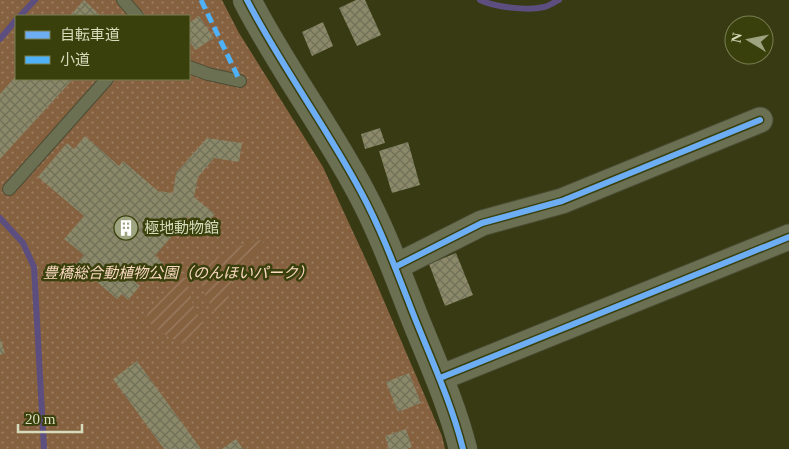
<svg xmlns="http://www.w3.org/2000/svg" width="789" height="449" font-family="'Times New Roman','Noto Sans JP',serif">
	<style>
		.park { fill: url(#park-dots); fill-rule: evenodd }
		.garden { fill: url(#garden-furrows) }
		.lines { fill: none; stroke-linecap: round; stroke-linejoin: round }
		.stream { stroke: #5d4e80; stroke-width: 6 }
		.building { fill: url(#building-cross-hatch) }
		.service-casing { stroke: #4b4d33; stroke-width: 14 }
		.minor-casing { stroke: #4b4d33; stroke-width: 27 }
		.tertiary-casing { stroke: #4b4d33; stroke-width: 29 }
		.service { stroke: #6c7053; stroke-width: 12 }
		.minor { stroke: #6c7053; stroke-width: 25 }
		.tertiary { stroke: #6c7053; stroke-width: 28 }
		.quiet { stroke: #4fb1f8; stroke-width: 5; stroke-dasharray: 10 5; stroke-linecap: butt }
		.cycleway-casing { stroke: #3a400c; stroke-width: 9 }
		.cycleway { stroke: #6dadf4; stroke-width: 6 }
		.labels { text-anchor: middle; dominant-baseline: central; stroke-width: 5; stroke-linejoin: round; paint-order: stroke }
		.poi-label { font-size: 15px; fill: #d6dcbb; stroke: #3a400c; text-anchor: start }
		.park-label { font-size: 15px; font-style: italic; fill: #fbd8c1; stroke: #3a400c }
	</style>
	<defs>
		<pattern id="park-dots" width="8" height="8" patternUnits="userSpaceOnUse" patternTransform="scale(1.25)"><rect width="8" height="8" fill="#866140"/><path d="M2 2h.1M6 6h.1" fill="none" stroke="#9c7e62" stroke-width="1.8" stroke-linecap="round"/></pattern>
		<pattern id="garden-furrows" width="10" height="10" patternUnits="userSpaceOnUse" patternTransform="scale(1.25)"><rect width="10" height="10" fill="#866140"/><path d="M-1 1l2-2M0 10L10 0M9 11l2-2" fill="none" stroke="#9c7e62"/></pattern>
		<pattern id="building-cross-hatch" width="8" height="8" patternUnits="userSpaceOnUse" patternTransform="scale(1.25)"><rect width="8" height="8" fill="#8b8969"/><path d="M0 0l8 8M0 8l8-8" fill="none" stroke="#717058"/></pattern>
	</defs>
	<rect width="100%" height="100%" fill="#373a12"/>
	<!-- park -->
	<path class="park" d="M0,0H222L239,33L323,167L372,273L442,436L445,449H0ZM16,16H189V79H16Z"/>
	<!-- garden -->
	<g class="garden">
		<path d="M263,240V246L257,252L239,265L229,290L227,307L221,313H215C211,305 203,294 202,285C198,260 244,242 263,240Z"/>
		<path d="M179,277L186,278L193,305L202,323L187,345C175,342 153,329 146,318L149,309Z"/>
	</g>
	<g class="lines">
		<!-- stream -->
		<g class="stream">
			<path d="M480,0C494,7 528,11 544,7C549,6 554,2 559,0"/>
			<path d="M20,16L35,0"/>
			<path d="M0,39L16,20"/>
			<path d="M0,218L23,243L34,267L44,449"/>
		</g>
	</g>
	<!-- building -->
	<g class="building">
		<path d="M84,0L101,16H70Z"/>
		<path d="M356,0H365L381,35L357,46L339,8Z"/>
		<path d="M199,16L214,38L195,50L189,40V23Z"/>
		<path d="M323,22L333,46L312,56L302,32Z"/>
		<path d="M16,76V79H73L0,159V94Z"/>
		<path d="M380,128L385,143L365,149L361,134Z"/>
		<path d="M85,136L119,166L123,161L158,191L173,193L176,173L207,138L242,143L239,162L214,158L198,177L194,197L215,214L202,229L188,217L155,256L163,263L150,278L141,271L133,280L140,286L128,300L122,294L117,299L76,264L84,255L64,239L84,216L38,177L67,143L74,149Z"/>
		<path d="M408,142L420,185L392,193L379,151Z"/>
		<path d="M456,253L473,295L445,306L429,264Z"/>
		<path d="M0,338L5,353L0,355Z"/>
		<path d="M137,361L201,449H164L113,379Z"/>
		<path d="M409,373L421,403L398,412L386,382Z"/>
		<path d="M406,429L412,447L407,449H389L385,436Z"/>
		<path d="M236,439L243,449H222Z"/>
	</g>
	<g class="lines">
		<defs>
			<g id="service">
				<path d="M123,0L137,16"/>
				<path d="M189,67L208,74L240,81"/>
				<path d="M9,189L107,79"/>
			</g>
			<g id="minor">
				<path d="M395,267L482,223L562,201L760,120"/>
				<path d="M440,378L789,237"/>
			</g>
			<path id="tertiary" d="M247,0C281,66 326,126 361,192C383,233 399,278 416,321C433,363 452,405 463,449"/>
		</defs>
		<!-- service casing -->
		<use href="#service" class="service-casing"/>
		<!-- minor casing -->
		<use href="#minor" class="minor-casing"/>
		<!-- tertiary casing -->
		<use href="#tertiary" class="tertiary-casing"/>
		<!-- service -->
		<use href="#service" class="service"/>
		<!-- minor -->
		<use href="#minor" class="minor"/>
		<!-- tertiary -->
		<use href="#tertiary" class="tertiary"/>
		<!-- quiet -->
		<path class="quiet" d="M201,0L240,81"/>
		<defs>
			<g id="cycleway">
				<path d="M247,0C281,66 326,126 361,192C383,233 399,278 416,321C433,363 452,405 463,449"/>
				<path d="M395,267L482,223L562,201L760,120"/>
				<path d="M440,378L789,237"/>
			</g>
		</defs>
		<!-- cycleway casing -->
		<use href="#cycleway" class="cycleway-casing"/>
		<!-- cycleway -->
		<use href="#cycleway" class="cycleway"/>
	</g>
	<!-- icons -->
	<defs>
		<symbol id="building-disc" viewBox="-11 -11 22 22"><circle r="9.5" fill="#9ea380" stroke="#3a400c"/><path d="M-4-6H4V6H1V3H-1V6H-4ZM-2.5-4.3h1.7v1.8h-1.7ZM.8-4.3h1.7v1.8H.8ZM-2.5-1h1.7V.8h-1.7ZM.8-1h1.7V.8H.8Z" fill="#fff"/></symbol>
	</defs>
	<g fill-rule="evenodd">
		<use href="#building-disc" x="112" y="214" width="28" height="28"/>
	</g>
	<g class="labels">
		<!-- poi labels -->
		<g class="poi-label">
			<text x="144" y="228">極地動物館</text>
		</g>
		<!-- park labels -->
		<g class="park-label">
			<text x="178" y="273">豊橋総合動植物公園（のんほいパーク）</text>
		</g>
	</g>
	<!-- legend -->
	<rect x="15" y="15" width="175" height="65" fill="#3a400c" stroke="#787e52"/>
	<rect x="25" y="31" width="25" height="8" fill="#6dadf4" stroke="#787e52"/>
	<text x="60" y="40" font-size="15" fill="#d6dcbb">自転車道</text>
	<rect x="25" y="56" width="25" height="8" fill="#4fb1f8" stroke="#787e52"/>
	<text x="60" y="65" font-size="15" fill="#d6dcbb">小道</text>
	<!-- north arrow -->
	<g transform="translate(749 40) rotate(280)"><circle r="24" fill="#3a400c" stroke="#787e52"/>
	<path d="M0-4L9 19L0 12L-9 19Z" fill="#9ea380"/>
	<text y="-8" font-size="14" font-weight="bold" text-anchor="middle" fill="#d6dcbb">N</text>
	</g>
	<!-- scale -->
	<path d="M18 424v8h64v-8" fill="none" stroke="#d6dcbb" stroke-width="2.5"/>
	<text x="25" y="424" font-size="15" fill="#d6dcbb" stroke="#3a400c" stroke-width="4" paint-order="stroke">20 m</text>
</svg>
